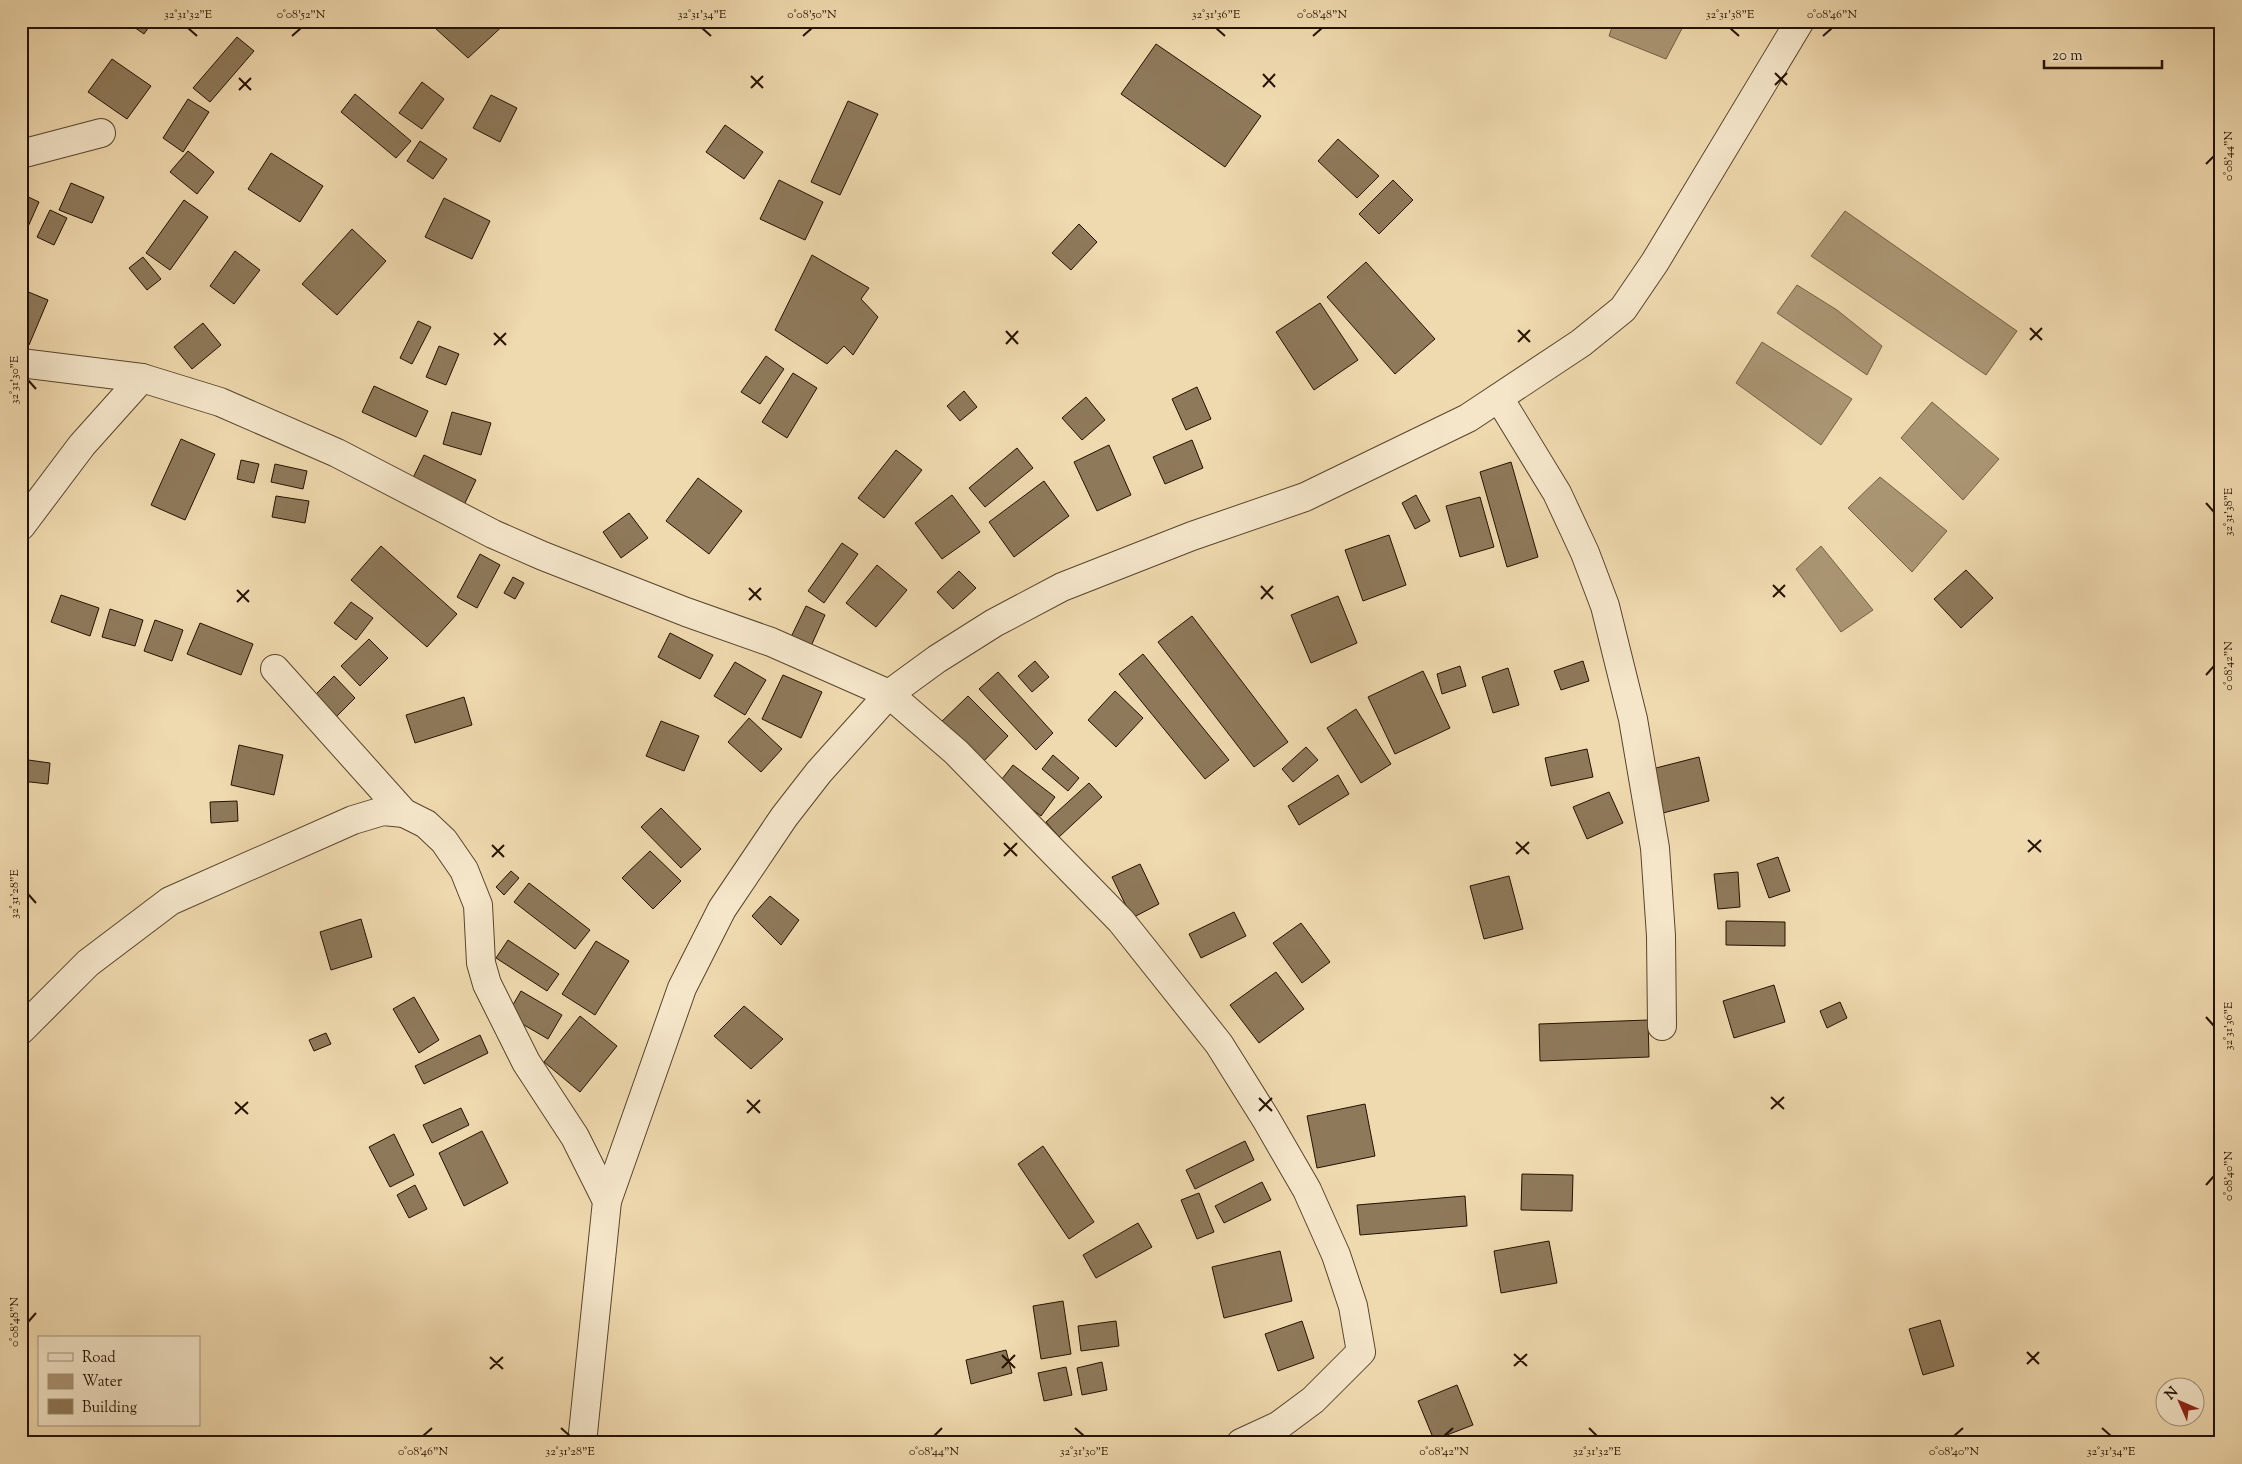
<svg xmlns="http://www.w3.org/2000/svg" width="2242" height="1464" font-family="'Sorts Mill Goudy',serif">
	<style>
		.water { fill: #aa9573; stroke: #746145 }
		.building { fill: #8e795a; stroke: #241200 }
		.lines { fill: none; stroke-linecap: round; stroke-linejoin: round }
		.minor-casing { stroke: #57442c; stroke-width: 30 }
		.minor { stroke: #f5e6ca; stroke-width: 28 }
		.ticks { fill: none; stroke: #241200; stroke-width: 2 }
		.neatline { fill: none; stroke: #241200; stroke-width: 2 }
		.ticks-label { font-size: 12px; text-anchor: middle; fill: #241200 }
	</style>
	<rect width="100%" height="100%" fill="#efd9ae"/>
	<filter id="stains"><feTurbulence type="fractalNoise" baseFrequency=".004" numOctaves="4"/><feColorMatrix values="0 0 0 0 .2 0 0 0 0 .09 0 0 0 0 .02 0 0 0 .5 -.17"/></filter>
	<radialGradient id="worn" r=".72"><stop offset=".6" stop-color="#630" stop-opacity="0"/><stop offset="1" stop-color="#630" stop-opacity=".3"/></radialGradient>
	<!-- water -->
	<g class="water">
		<path d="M1614,21H1686L1666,59L1609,36Z"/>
		<path d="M1845,211L2017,331L1986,375L1811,256Z"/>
		<path d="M1797,285L1837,310L1882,346L1867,375L1777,313Z"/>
		<path d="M1762,342L1852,399L1821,445L1736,383Z"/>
		<path d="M1932,402L1999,459L1963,500L1901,438Z"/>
		<path d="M1880,477L1947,531L1912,572L1848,508Z"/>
		<path d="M1821,546L1873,610L1841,632L1796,569Z"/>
	</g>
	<!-- building -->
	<g class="building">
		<path d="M129,21H153L144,34L128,23Z"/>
		<path d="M441,21H508L468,58L435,28Z"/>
		<path d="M237,37L254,51L210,102L193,88Z"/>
		<path d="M1156,44L1261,116L1225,167L1121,94Z"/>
		<path d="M112,59L151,86L127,119L88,92Z"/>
		<path d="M422,82L444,99L422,129L399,113Z"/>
		<path d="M355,94L411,141L396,158L341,112Z"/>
		<path d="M491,95L517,108L500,142L473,128Z"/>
		<path d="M188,99L209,112L183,152L163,138Z"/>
		<path d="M848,101L878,114L840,195L811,182Z"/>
		<path d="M725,125L763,152L744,179L706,152Z"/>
		<path d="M1338,139L1379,176L1357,198L1318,161Z"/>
		<path d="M420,141L447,159L433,179L407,161Z"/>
		<path d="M188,151L214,172L197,194L170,172Z"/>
		<path d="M271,153L323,186L300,222L248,189Z"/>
		<path d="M779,180L823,202L805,240L760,219Z"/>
		<path d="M1393,180L1413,200L1379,234L1359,214Z"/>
		<path d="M71,183L104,197L92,223L59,210Z"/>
		<path d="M22,194L39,202L23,238L21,237Z"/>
		<path d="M444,198L490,221L472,259L425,237Z"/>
		<path d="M184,200L208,217L170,270L146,253Z"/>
		<path d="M50,210L67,218L54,245L37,237Z"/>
		<path d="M1079,224L1097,242L1071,270L1052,253Z"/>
		<path d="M352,229L386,261L337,315L302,284Z"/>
		<path d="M235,251L260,270L234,304L210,286Z"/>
		<path d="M812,255L869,288L861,299L878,317L853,355L844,346L827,364L775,330Z"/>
		<path d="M143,257L161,279L147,290L129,268Z"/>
		<path d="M1366,262L1435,339L1395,374L1327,297Z"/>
		<path d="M21,289L48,300L29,345L21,341Z"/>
		<path d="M1320,303L1358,360L1314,390L1276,332Z"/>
		<path d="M418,321L431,327L412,364L400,358Z"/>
		<path d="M203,323L221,345L192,369L174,347Z"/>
		<path d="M439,346L459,354L446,385L426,377Z"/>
		<path d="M766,356L784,369L760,404L741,392Z"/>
		<path d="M793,373L817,388L787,438L762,422Z"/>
		<path d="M374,386L428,411L416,437L362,412Z"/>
		<path d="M1197,387L1211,419L1186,430L1172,399Z"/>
		<path d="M964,391L977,407L960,421L947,406Z"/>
		<path d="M1086,397L1105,420L1082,440L1062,418Z"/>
		<path d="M452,412L491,423L481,455L443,444Z"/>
		<path d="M181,439L215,454L185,520L151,505Z"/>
		<path d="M1192,440L1203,468L1165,484L1153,457Z"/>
		<path d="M1109,445L1131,495L1097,511L1074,462Z"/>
		<path d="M1017,448L1033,468L985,507L969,488Z"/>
		<path d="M896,450L922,470L884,518L858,498Z"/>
		<path d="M424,455L476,480L464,505L412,480Z"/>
		<path d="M241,460L259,464L254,483L237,479Z"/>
		<path d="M1511,462L1538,557L1507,567L1480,472Z"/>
		<path d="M275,464L307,471L303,489L271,482Z"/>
		<path d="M698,478L742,511L709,554L666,521Z"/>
		<path d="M1044,481L1069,516L1014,557L989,522Z"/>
		<path d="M952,495L980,532L942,559L915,523Z"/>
		<path d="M1416,495L1430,521L1415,529L1402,503Z"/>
		<path d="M276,496L309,501L305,523L272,517Z"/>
		<path d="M1480,497L1494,547L1460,557L1446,506Z"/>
		<path d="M629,513L648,538L621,558L603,532Z"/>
		<path d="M1389,535L1406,585L1363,601L1345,550Z"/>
		<path d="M842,543L858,554L824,603L808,591Z"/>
		<path d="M381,546L457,614L427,647L351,580Z"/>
		<path d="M480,554L500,565L477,608L457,597Z"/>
		<path d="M877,565L907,590L876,627L846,603Z"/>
		<path d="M1966,570L1993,598L1961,628L1934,599Z"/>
		<path d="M959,571L976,588L953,609L937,592Z"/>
		<path d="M513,577L524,583L515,599L504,593Z"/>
		<path d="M61,595L99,608L90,636L51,622Z"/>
		<path d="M1338,596L1357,643L1311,663L1291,615Z"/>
		<path d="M351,602L373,618L356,640L334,623Z"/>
		<path d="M806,606L825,615L811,646L791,637Z"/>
		<path d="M110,609L143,620L135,646L102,637Z"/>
		<path d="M1192,616L1288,742L1254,767L1158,642Z"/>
		<path d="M155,620L183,630L172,661L144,651Z"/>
		<path d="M200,623L253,644L241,675L187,654Z"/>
		<path d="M670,633L713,655L700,679L658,657Z"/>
		<path d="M369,639L388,658L360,686L341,666Z"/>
		<path d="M1143,654L1229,760L1205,779L1119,674Z"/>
		<path d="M1035,661L1049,677L1032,692L1018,676Z"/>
		<path d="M1583,661L1589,681L1561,690L1554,671Z"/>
		<path d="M735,662L766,680L745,715L714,696Z"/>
		<path d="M1460,666L1466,686L1442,694L1437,674Z"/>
		<path d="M1508,668L1519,705L1493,713L1482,677Z"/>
		<path d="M1423,671L1450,728L1395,754L1368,697Z"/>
		<path d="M998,672L1053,733L1036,750L979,689Z"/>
		<path d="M783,675L822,692L801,738L762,719Z"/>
		<path d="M334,676L355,698L328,725L306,704Z"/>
		<path d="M1115,691L1143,718L1116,747L1088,720Z"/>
		<path d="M968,696L1008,736L979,766L938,725Z"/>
		<path d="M464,697L472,725L415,743L406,715Z"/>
		<path d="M1356,709L1391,764L1361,783L1327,728Z"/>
		<path d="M749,718L782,749L761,772L728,742Z"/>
		<path d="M661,721L699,736L684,771L646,756Z"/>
		<path d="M239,745L283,755L274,795L231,785Z"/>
		<path d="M1306,747L1318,760L1293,782L1282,769Z"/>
		<path d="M1587,749L1593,777L1551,786L1545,758Z"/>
		<path d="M1053,755L1079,778L1068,791L1042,769Z"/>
		<path d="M1699,757L1709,801L1663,813L1652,769Z"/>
		<path d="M21,759L50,763L48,784L21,781Z"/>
		<path d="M1013,765L1055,797L1041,816L998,784Z"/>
		<path d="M1338,775L1349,794L1299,825L1288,806Z"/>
		<path d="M1089,783L1102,797L1059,837L1046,822Z"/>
		<path d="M1609,792L1623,823L1587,839L1573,807Z"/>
		<path d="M237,801L238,821L211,823L210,802Z"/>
		<path d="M661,808L701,849L681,868L641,827Z"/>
		<path d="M650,851L681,881L653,909L622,878Z"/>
		<path d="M1778,857L1790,891L1769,898L1757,864Z"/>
		<path d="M1140,864L1159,904L1132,918L1112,877Z"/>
		<path d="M511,871L519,878L504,895L496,887Z"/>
		<path d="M1738,872L1740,907L1718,909L1714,874Z"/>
		<path d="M1509,876L1523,929L1484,939L1470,886Z"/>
		<path d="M529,883L590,930L575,949L514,902Z"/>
		<path d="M770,896L799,920L781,945L752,916Z"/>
		<path d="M1234,912L1246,936L1201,958L1189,934Z"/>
		<path d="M361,919L372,957L331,970L320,932Z"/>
		<path d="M1726,921L1785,922V946L1726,945Z"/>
		<path d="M1301,923L1330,962L1302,983L1273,943Z"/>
		<path d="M508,940L559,974L547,991L496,958Z"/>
		<path d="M596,941L629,961L595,1015L562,994Z"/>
		<path d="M1276,972L1304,1009L1259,1043L1230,1005Z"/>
		<path d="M1774,985L1785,1022L1734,1038L1723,1001Z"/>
		<path d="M521,991L562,1015L548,1039L507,1015Z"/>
		<path d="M414,997L439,1040L419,1053L393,1009Z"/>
		<path d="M1840,1002L1847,1018L1827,1028L1820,1011Z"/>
		<path d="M744,1006L783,1039L751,1069L714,1036Z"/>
		<path d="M580,1016L617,1046L580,1092L544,1062Z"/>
		<path d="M1648,1020L1649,1057L1540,1061L1539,1024Z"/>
		<path d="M326,1033L331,1044L314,1051L309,1040Z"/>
		<path d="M480,1035L488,1053L424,1084L415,1066Z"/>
		<path d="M1365,1104L1375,1156L1317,1168L1307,1116Z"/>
		<path d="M461,1108L469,1125L432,1143L423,1125Z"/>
		<path d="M482,1131L508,1183L464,1206L439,1153Z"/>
		<path d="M394,1134L414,1175L390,1187L369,1147Z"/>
		<path d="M1245,1141L1254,1160L1195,1189L1186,1170Z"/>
		<path d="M1043,1146L1094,1222L1069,1239L1018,1164Z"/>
		<path d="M1522,1174L1573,1175L1572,1211L1521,1210Z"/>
		<path d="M1262,1182L1271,1200L1224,1223L1215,1206Z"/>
		<path d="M415,1185L427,1209L409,1218L397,1195Z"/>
		<path d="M1199,1193L1214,1232L1197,1239L1181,1200Z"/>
		<path d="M1465,1196L1467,1226L1360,1235L1357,1205Z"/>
		<path d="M1138,1223L1152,1247L1096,1278L1083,1255Z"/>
		<path d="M1549,1241L1557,1283L1501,1293L1494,1251Z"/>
		<path d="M1280,1251L1292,1301L1224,1318L1212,1267Z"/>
		<path d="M1063,1301L1071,1354L1041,1359L1033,1306Z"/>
		<path d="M1940,1320L1954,1366L1923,1375L1909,1329Z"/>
		<path d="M1116,1321L1119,1346L1081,1351L1078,1326Z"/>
		<path d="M1302,1321L1314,1358L1278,1371L1265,1334Z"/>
		<path d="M1006,1350L1012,1373L971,1384L966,1360Z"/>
		<path d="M1102,1362L1107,1390L1082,1395L1077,1368Z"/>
		<path d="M1066,1367L1072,1395L1044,1401L1038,1373Z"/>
		<path d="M1457,1385L1473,1425L1434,1440L1418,1401Z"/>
	</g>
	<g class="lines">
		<defs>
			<g id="minor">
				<path d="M21,154L101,133"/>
				<path d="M21,363L142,378L220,402L337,453L493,534L543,556L686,612L771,642L889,694L956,752L1121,921L1219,1044L1266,1119L1307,1190L1336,1255L1353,1306L1361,1352L1313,1400L1278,1426L1241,1443"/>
				<path d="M1499,398L1557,493L1585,553L1605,606L1633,719L1655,848L1661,936L1662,1026"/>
				<path d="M21,526L82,445L142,378"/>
				<path d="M275,669L404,813L426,824L444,841L464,870L478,905L481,963L487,984L526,1062L575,1137L607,1201L582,1443"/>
				<path d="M21,1030L88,963L170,901L353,820L383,811L404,813"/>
				<path d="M607,1201L682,988L722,909L784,817L819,772L889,694L937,659L994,623L1062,587L1192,536L1305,497L1468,418L1581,343L1623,309L1655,262L1800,21"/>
			</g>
		</defs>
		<!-- minor casing -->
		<use href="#minor" class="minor-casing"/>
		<!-- minor -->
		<use href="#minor" class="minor"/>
	</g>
	<!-- ticks -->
	<path class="ticks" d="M188,28L197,36M702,28L711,36M1216,28L1225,36M1730,28L1739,36M292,36L301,28M803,36L812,28M1313,36L1322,28M1823,36L1832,28M1775,73L1787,85M1263,74L1275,87M751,76L763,88M239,78L251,90M1775,85L1787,73M1263,87L1275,74M751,88L763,76M239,90L251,78M2206,164L2214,156M2030,328L2042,340M1518,330L1530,342M1006,331L1018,344M494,333L506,345M2030,340L2042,328M1518,342L1530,330M1006,344L1018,331M494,345L506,333M28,380L36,389M2206,503L2214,512M1773,585L1785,597M1261,586L1273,599M749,588L761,600M237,590L249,602M1773,597L1785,585M1261,599L1273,586M749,600L761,588M237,602L249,590M2206,675L2214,666M2028,840L2041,852M1516,842L1529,854M1004,843L1017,856M492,845L504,857M2028,852L2041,840M1516,854L1529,842M1004,856L1017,843M492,857L504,845M28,894L36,903M2206,1017L2214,1026M1771,1097L1784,1109M1259,1098L1272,1111M747,1100L760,1113M235,1102L248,1114M1771,1109L1784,1097M1259,1111L1272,1098M747,1113L760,1100M235,1114L248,1102M2206,1185L2214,1176M28,1322L36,1313M2027,1352L2039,1364M1514,1354L1527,1366M1002,1355L1015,1368M490,1357L503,1369M2027,1364L2039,1352M1514,1366L1527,1354M1002,1368L1015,1355M490,1369L503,1357M561,1428L570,1436M1075,1428L1084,1436M1589,1428L1597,1436M2102,1428L2111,1436M423,1436L432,1428M934,1436L942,1428M1444,1436L1453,1428M1954,1436L1963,1428"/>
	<!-- margin -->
	<rect width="2242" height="1464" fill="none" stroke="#efd9ae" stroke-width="55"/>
	<!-- legend -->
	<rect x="38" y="1336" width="162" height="90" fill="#f5e6ca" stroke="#a19179"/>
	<rect x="48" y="1353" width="25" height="8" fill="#f5e6ca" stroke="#a19179"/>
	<text x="82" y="1362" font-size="15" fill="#241200">Road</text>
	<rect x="48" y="1374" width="25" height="15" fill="#aa9573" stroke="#a19179"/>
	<text x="82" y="1386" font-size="15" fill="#241200">Water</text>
	<rect x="48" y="1399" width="25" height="15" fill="#8e795a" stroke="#a19179"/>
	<text x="82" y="1412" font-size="15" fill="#241200">Building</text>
	<!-- north arrow -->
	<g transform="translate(2180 1402) rotate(315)"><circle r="24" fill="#f5e6ca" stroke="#a19179"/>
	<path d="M0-4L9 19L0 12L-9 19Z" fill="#8f2418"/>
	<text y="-8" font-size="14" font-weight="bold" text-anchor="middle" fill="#241200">N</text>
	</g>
	<!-- scale -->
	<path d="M2044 60v8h118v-8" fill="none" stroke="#241200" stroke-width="2.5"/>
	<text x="2052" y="60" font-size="15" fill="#241200" stroke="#f5e6ca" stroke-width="4" paint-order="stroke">20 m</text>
	<rect x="28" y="28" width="2186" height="1408" class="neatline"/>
	<g class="ticks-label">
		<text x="188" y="18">32°31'32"E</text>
		<text x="301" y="18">0°08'52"N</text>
		<text x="702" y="18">32°31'34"E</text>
		<text x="812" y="18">0°08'50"N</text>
		<text x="1216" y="18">32°31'36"E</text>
		<text x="1322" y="18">0°08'48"N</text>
		<text x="1730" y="18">32°31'38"E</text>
		<text x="1832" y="18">0°08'46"N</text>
		<text transform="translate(2228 156) rotate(-90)" y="4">0°08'44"N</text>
		<text transform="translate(14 380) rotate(-90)" y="4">32°31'30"E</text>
		<text transform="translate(2228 512) rotate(-90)" y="4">32°31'38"E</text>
		<text transform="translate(2228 666) rotate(-90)" y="4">0°08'42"N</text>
		<text transform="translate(14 894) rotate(-90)" y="4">32°31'28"E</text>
		<text transform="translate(2228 1026) rotate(-90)" y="4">32°31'36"E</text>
		<text transform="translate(2228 1176) rotate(-90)" y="4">0°08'40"N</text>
		<text transform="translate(14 1322) rotate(-90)" y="4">0°08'48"N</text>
		<text x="423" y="1455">0°08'46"N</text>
		<text x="570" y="1455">32°31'28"E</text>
		<text x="934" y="1455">0°08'44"N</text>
		<text x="1084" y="1455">32°31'30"E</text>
		<text x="1444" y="1455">0°08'42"N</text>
		<text x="1597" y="1455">32°31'32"E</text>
		<text x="1954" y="1455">0°08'40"N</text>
		<text x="2111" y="1455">32°31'34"E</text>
	</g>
	<rect width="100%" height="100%" filter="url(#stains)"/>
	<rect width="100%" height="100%" fill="url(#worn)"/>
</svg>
